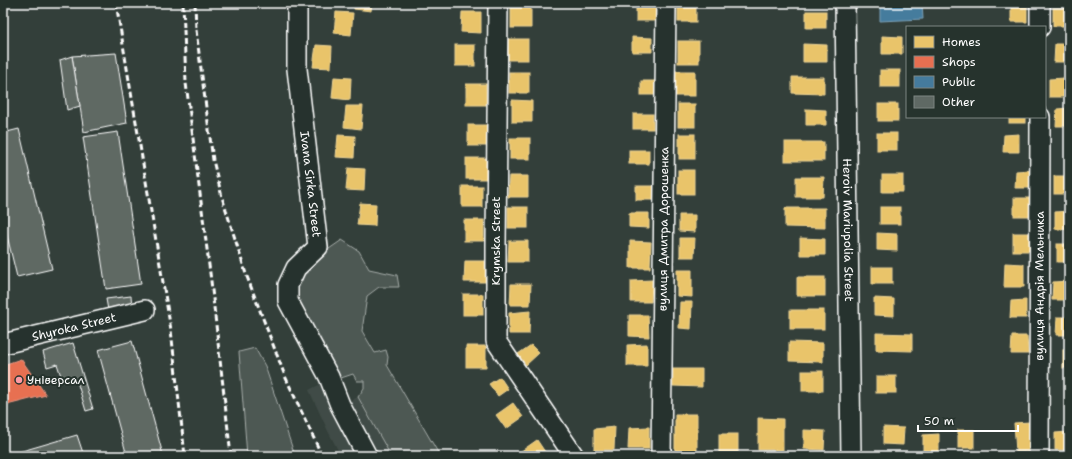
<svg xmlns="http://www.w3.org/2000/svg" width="1072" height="459" font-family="'Shantell Sans',sans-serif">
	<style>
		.built { fill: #404c47 }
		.green { fill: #4d5853; stroke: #a6aca9 }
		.homes { fill: #e9c46a; stroke: #f0d697 }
		.shops { fill: #e76f51; stroke: #ee9a85 }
		.public { fill: #457b9d; stroke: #7da3ba }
		.building { fill: #5f6964; stroke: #fff }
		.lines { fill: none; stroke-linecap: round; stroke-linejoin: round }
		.minor-casing { stroke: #fff; stroke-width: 22 }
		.minor { stroke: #26332d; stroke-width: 19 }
		.rail { stroke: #fff; stroke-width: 3; stroke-dasharray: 6 3; stroke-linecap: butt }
		.poi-dot { fill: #ff9aa2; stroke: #26332d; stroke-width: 1.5 }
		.labels { text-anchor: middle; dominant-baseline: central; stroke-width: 4; stroke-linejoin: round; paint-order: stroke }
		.street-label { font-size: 12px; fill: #fff; stroke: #26332d }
		.poi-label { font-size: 12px; fill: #fff; stroke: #26332d; text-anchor: start }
	</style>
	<rect width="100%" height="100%" fill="#333f3a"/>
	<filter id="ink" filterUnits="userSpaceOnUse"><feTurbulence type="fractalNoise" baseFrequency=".025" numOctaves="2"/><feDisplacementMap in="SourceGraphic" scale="8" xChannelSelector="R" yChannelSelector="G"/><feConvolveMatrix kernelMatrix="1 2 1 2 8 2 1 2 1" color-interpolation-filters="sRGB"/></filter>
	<g filter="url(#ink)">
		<!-- built -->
		<g class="built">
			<path d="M323,383L358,456H341L328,431L309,390Z"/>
			<path d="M358,397L391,456H375L346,403Z"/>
		</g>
		<!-- green -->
		<g class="green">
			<path d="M342,240L359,251L369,269L397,275L399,287H379L367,296L362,331L375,353L386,350L388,357L387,365L440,456H391L358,397L364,388V381H357L353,374L341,378L333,364L323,359L294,292L300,273L314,263L329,249Z"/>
			<path d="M255,348L265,366L295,456H247L239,352Z"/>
		</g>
		<!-- homes -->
		<g class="homes">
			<path d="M354,3H372L371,11L354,9Z"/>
			<rect x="678" y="3" width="18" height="19"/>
			<path d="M1027,3V22H1011V4Z"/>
			<rect x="511" y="7" width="20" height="21"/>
			<rect x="636" y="7" width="20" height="14"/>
			<rect x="1053" y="8" width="16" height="18"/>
			<rect x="806" y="11" width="20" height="17"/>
			<path d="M336,12L353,13L351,35L334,33Z"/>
			<path d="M462,12H481V33L461,32Z"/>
			<path d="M882,36L902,37V54H882Z"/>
			<path d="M632,37L652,38V52H632Z"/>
			<rect x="508" y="39" width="20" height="21"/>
			<rect x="678" y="41" width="21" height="22"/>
			<path d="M803,44L827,45V62H803Z"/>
			<path d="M1055,44H1069V62H1054Z"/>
			<path d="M316,45L332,46L331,68L313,67Z"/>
			<rect x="455" y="45" width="20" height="21"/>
			<rect x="880" y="70" width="20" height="17"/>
			<rect x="676" y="71" width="19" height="25"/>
			<rect x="509" y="72" width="20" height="21"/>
			<path d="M334,77L351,78L350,100L332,98Z"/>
			<path d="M792,77H824V94L792,93Z"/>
			<path d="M1065,78V97H1049V79Z"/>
			<rect x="641" y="81" width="20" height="14"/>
			<rect x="466" y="84" width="20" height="21"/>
			<path d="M512,100L532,101V122H512Z"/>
			<rect x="678" y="104" width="17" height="23"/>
			<rect x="878" y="104" width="20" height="17"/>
			<path d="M346,106H363L361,129L344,127Z"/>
			<path d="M1069,108V126H1056L1057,109Z"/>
			<path d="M806,109L826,110V125H806Z"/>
			<rect x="633" y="114" width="20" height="15"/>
			<rect x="1009" y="117" width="16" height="6"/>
			<rect x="468" y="125" width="20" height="21"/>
			<rect x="877" y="133" width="20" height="17"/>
			<rect x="679" y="134" width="16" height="25"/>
			<path d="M1019,134V152H1003L1004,135Z"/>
			<path d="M338,135L355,136L354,158L336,157Z"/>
			<rect x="510" y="138" width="20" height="21"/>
			<rect x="785" y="142" width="39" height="19"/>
			<rect x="629" y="150" width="20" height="14"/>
			<rect x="466" y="158" width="20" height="21"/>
			<path d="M348,168L365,169L364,191L346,190Z"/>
			<rect x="678" y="170" width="16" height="24"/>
			<path d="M1031,170V188H1015L1016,171Z"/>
			<rect x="882" y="175" width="21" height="17"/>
			<path d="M509,176H528V197H508Z"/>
			<rect x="1054" y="176" width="15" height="18"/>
			<path d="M796,177H824L823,197H796Z"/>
			<rect x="462" y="186" width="20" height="21"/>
			<rect x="636" y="186" width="20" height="14"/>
			<rect x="1014" y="198" width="16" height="18"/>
			<path d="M360,203L376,204L375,226L357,225Z"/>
			<rect x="508" y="207" width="20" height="21"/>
			<rect x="880" y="207" width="20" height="17"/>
			<path d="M785,208H825V228L785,227Z"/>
			<path d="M1069,211V229H1055V212Z"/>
			<path d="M629,213H649V228L629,227Z"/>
			<path d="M679,215H695V232L679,231Z"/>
			<rect x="464" y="220" width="20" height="21"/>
			<path d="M877,233L897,234V251L877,250Z"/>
			<rect x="1013" y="233" width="16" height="18"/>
			<path d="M680,238H695L694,257H680Z"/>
			<path d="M800,238L825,239V255H800Z"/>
			<path d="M509,241H528V262H508Z"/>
			<path d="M630,241L651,242L650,268H630Z"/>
			<rect x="1057" y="244" width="12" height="18"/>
			<path d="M465,261H485V282H464Z"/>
			<path d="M1005,263L1024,264V287H1004Z"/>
			<rect x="872" y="267" width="20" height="17"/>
			<path d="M677,270H692V297L677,296Z"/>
			<rect x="797" y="277" width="28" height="19"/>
			<path d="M652,280L651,302H631V281Z"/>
			<path d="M1069,281V300H1052L1053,282Z"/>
			<path d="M511,284H531L530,305H510Z"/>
			<rect x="463" y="294" width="20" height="21"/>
			<path d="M874,298L894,299V316L874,315Z"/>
			<path d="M1026,300V318H1010L1011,301Z"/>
			<path d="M680,302H692L691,329L679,328Z"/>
			<rect x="790" y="310" width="34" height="19"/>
			<path d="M530,311L529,334H509V313Z"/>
			<path d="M629,315H648L649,337L629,336Z"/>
			<path d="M1057,317H1069V335H1056Z"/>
			<path d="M876,333L912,334V351L876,350Z"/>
			<path d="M1012,336H1027L1028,354H1011Z"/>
			<path d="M789,342L823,343V362L789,361Z"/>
			<path d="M647,344V366H627V345Z"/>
			<path d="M531,345L539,353L526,365L518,354Z"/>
			<rect x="466" y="346" width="20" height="21"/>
			<rect x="1063" y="350" width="6" height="18"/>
			<path d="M673,369H702V387L673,386Z"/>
			<rect x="802" y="371" width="21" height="20"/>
			<rect x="876" y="376" width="20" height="17"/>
			<path d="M500,377L508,389L498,396L489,384Z"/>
			<path d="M513,403L523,417L506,429L496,415Z"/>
			<path d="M675,414H697V453L675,452Z"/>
			<path d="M758,418L783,419V450H758Z"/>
			<path d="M1030,422L1031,451L1016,452L1014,423Z"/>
			<path d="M615,427L614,450H594V429Z"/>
			<path d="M649,427V449H628L629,428Z"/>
			<path d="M883,427L904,428L903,445L883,444Z"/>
			<path d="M804,430L825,431L824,450L804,449Z"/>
			<rect x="958" y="430" width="16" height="18"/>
			<path d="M1069,432V450H1055V433Z"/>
			<rect x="719" y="434" width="19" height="19"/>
			<path d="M939,434V452H923V435Z"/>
			<path d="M537,440L547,455L546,456H523L520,452Z"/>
		</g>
		<!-- shops -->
		<path class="shops" d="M21,359L46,395L3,406V365Z"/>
		<!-- public -->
		<path class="public" d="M880,3H922L923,19L880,21Z"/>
		<!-- building -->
		<g class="building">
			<path d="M116,53L127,123L84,132L72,56Z"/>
			<path d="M72,56L80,106L67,110L60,60Z"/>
			<path d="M19,129L52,269L17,277L3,219V133Z"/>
			<path d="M118,132L141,284L106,289L83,137Z"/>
			<path d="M131,296L132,307L108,310L106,299Z"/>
			<path d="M132,341L163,455L160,456H127L98,350Z"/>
			<path d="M73,343L93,409L86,411L76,378L63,382L57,364L47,367L43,352Z"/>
			<path d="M77,435L84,456H5Z"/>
		</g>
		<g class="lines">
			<defs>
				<g id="minor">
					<path id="s1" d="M297,3V69L318,247L296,268L288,285V301L329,377L340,405L367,456"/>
					<path d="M498,3L496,245V341L574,456"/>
					<path id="s2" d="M845,3L851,456"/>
					<path d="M1040,27V3"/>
					<path id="s3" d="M3,344L145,310"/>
					<path id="s4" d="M661,456L666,3"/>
					<path id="s5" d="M1039,456L1040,117"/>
				</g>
			</defs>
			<!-- minor casing -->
			<use href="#minor" class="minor-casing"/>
			<!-- minor -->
			<use href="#minor" class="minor"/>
			<!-- rail -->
			<g class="rail">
				<path d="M116,3L171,330L185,456"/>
				<path d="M183,3L186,83L211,281L231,456"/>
				<path d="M195,3L196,30L207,115L213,160L222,197L246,274L285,376L322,456"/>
			</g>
		</g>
	</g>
	<!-- markers -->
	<circle class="poi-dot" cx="19" cy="380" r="4"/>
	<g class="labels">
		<!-- street labels -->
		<g class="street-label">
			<text stroke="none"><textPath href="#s1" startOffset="182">Ivana Sirka Street</textPath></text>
			<text stroke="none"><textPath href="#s4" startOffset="227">вулиця Дмитра Дорошенка</textPath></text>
			<text stroke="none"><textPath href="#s2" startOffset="227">Heroiv Mariupolia Street</textPath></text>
			<text transform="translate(496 241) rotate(-90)">Krymska Street</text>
			<text stroke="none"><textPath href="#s5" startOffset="170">вулиця Андрія Мельника</textPath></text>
			<text stroke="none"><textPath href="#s3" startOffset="73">Shyroka Street</textPath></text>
		</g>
		<!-- poi labels -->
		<g class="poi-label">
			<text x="27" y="380">Універсал</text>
		</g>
	</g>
	<!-- margin -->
	<rect width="1072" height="459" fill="none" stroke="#26332d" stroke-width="16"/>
	<rect x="8" y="8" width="1056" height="443" fill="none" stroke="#fff" stroke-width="1.5" filter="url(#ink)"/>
	<!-- legend -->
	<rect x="906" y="26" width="140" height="92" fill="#26332d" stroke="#7d8581"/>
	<rect x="914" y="36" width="20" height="12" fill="#e9c46a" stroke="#7d8581"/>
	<text x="942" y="46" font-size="12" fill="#ffffff">Homes</text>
	<rect x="914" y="56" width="20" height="12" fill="#e76f51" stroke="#7d8581"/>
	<text x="942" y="66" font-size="12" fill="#ffffff">Shops</text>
	<rect x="914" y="76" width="20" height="12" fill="#457b9d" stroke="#7d8581"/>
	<text x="942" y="86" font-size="12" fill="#ffffff">Public</text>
	<rect x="914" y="96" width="20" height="12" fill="#5f6964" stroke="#7d8581"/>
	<text x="942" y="106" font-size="12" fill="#ffffff">Other</text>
	<!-- scale -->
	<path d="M918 425v6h100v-6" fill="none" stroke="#ffffff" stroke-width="2"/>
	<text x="924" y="425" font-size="12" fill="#ffffff" stroke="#26332d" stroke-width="3" paint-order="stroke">50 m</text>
</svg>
